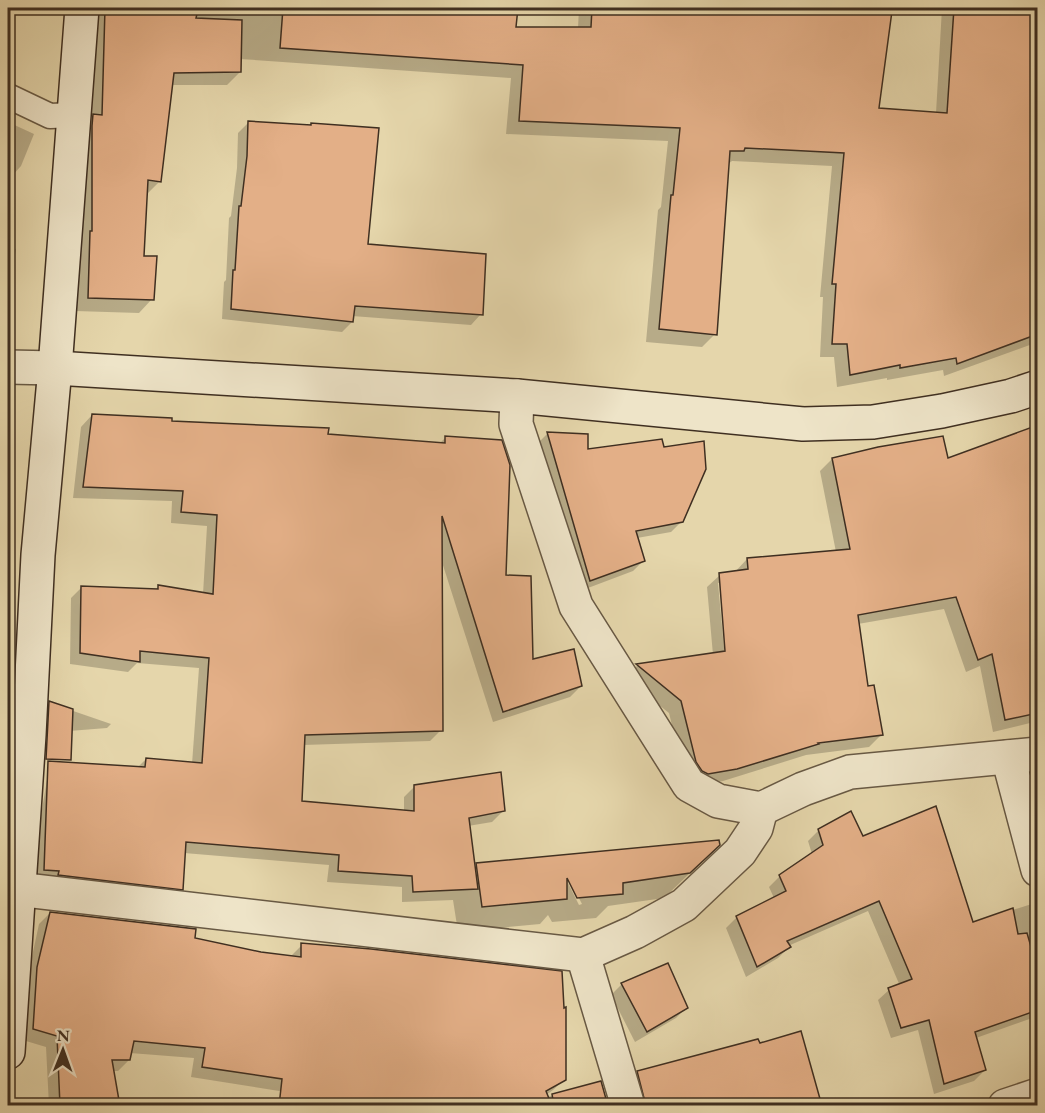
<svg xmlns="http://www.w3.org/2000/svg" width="1045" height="1113" font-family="'EB Garamond',serif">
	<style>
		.shadow { fill: #0003; fill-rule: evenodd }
		.building { fill: #e3af87; stroke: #3f2f21; stroke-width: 1.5 }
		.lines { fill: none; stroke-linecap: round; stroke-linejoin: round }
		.lane-casing { stroke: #685944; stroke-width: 27 }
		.street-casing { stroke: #685944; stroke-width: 36 }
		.secondary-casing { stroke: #3f2f21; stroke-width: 36 }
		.lane { stroke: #eee4c8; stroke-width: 24 }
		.street { stroke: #eee4c8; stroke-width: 33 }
		.secondary { stroke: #eee4c8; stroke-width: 33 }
	</style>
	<rect width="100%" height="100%" fill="#e5d6ab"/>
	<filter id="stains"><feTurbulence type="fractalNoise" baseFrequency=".00333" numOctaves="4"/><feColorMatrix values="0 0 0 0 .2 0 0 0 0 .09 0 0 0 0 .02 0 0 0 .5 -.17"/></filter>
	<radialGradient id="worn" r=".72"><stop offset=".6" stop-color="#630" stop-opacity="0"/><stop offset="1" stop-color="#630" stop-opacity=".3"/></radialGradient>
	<!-- shadow -->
	<g class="shadow">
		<path d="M97,8H516L514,29L578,28L579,8H891L877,110L936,113L942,8H1038V342L944,376L943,370L887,380V378L837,387L834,357H820L823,297H820L832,166L732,161L728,164L715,334L702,347L646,342L658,210L661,207L668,141L506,134L511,78L240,59V72L227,85H171L160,181L146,195L143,257L152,299L139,313L75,311Z"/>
		<path d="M8,122L34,134L21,166L11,177L9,176L8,181Z"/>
		<path d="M248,123L366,245L481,314L471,325L352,316V322L342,332L222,319L224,282L226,280L229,218L231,216L237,168L238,133Z"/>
		<path d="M8,247L16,249L8,297Z"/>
		<path d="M92,415L439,444L446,437L505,577L532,661L581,686L570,697L493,722L441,559V730L430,741L303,745L300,803L404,812V797L415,786L503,811L492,822L468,826L474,868L477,864L693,870L664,898L608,906L596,918L552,922L548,915L540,924L458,932L453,900L402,902V887L327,882L329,865L184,853L182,889L171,900L33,880L38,833L48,774L137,768L146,759L192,764L199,668L137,663L128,672L70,664L71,598L82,587L155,590L159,586L203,594L207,526L171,523L172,501L73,498L81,427ZM565,877H568L582,904L579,905Z"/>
		<path d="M1038,427V721L993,732L980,666L966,672L944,609L858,624L867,688L881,735L869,747L806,755L723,781L695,786L684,774L669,713L625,678L637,666L713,655L707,587L720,575L734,573L747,559L836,552L820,471L832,459L947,460ZM718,583H721L728,658L725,659Z"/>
		<path d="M547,434L586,436V451L682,521L671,532L637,538L643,561L633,571L580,591L537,444Z"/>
		<path d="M8,688L11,689L9,731L8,732Z"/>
		<path d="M50,703L111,724L107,728L44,733L45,708Z"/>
		<path d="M819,830L862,838L972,923L1038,902V1016L976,1038L985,1070L974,1081L934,1094L918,1030L891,1038L878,1000L889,990L900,986L868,911L788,946L789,947L778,958L746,977L726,928L737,917L774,898L769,887L780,876L812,854L808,841Z"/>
		<path d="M50,913L193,939L261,954L291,956L302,945L565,1079L553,1090L546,1095L547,1097L565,1093L607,1106H274L281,1099L298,1094L191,1077L194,1058L130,1053L129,1060L118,1071H113L119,1106H49L46,1047L26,1041L30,966L39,924Z"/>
		<path d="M622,984L687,1007L676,1018L635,1042L611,995Z"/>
		<path d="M638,1073L818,1106H634L627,1084Z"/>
	</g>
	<!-- building -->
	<g class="building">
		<path d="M105,8L197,14L196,18L242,20L241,72L174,73L161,182L148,180L144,256H157L154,300L88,298L90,231H92V126L93,114L102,115Z"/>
		<path d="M283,8H518L516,27H591L592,8H850L892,11L879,108L947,113L954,8H1038V334L957,364L956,358L900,368V365L850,375L847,344H832L836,284H832L844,153L745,148L744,151H730L717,335L659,329L671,195H673L680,128L519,121L523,65L280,48Z"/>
		<path d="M248,121L311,125V123L379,128L368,244L486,254L483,315L355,306L353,322L231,309L233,270H235L239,206H241L247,156Z"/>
		<path d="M92,414L172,418V421L329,428L328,434L445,443V436L502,440L510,465L506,575L531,576L533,659L574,649L582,686L503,712L442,516L443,731L305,735L302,801L414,811V785L501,772L505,811L469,818L478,889L413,892L412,876L338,871L339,855L186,842L183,890L58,875L59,871L44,870L48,761L145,767L146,758L202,763L209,658L140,651V662L80,653L81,586L158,589V585L213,594L217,515L181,512L183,491L83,487Z"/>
		<path d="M1038,425V713L1005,720L992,654L978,660L956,597L858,615L868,686L874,685L883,735L818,743L819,744L737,769L708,774L702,771L696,762L681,701L636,664L725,651L719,573L748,569L747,558L850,549L832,458L878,447L943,436L948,458Z"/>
		<path d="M547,432L588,434V449L662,439L664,447L704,441L706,469L683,522L636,531L645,561L590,581Z"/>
		<path d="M8,686L13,688L9,759H8Z"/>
		<path d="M49,701L73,709L71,760L46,759Z"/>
		<path d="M936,806L973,922L1013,908L1018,934L1027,933L1038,971V1010L975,1032L986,1070L944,1084L929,1020L901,1028L888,988L912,979L879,901L787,941L791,947L757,967L736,916L786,891L779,875L823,845L818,829L851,811L863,836Z"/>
		<path d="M719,840L720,845L690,873L623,883V894L577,898L567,878V899L482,907L476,863Z"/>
		<path d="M50,912L196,929L195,938L261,952L301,957V943L371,949L562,971L564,1008L566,1007V1080L546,1091L552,1106H279L282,1079L202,1067L205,1048L134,1041L130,1060H112L120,1106H60L57,1036L33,1029L37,967Z"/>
		<path d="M668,963L688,1008L647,1032L621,983Z"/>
		<path d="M801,1031L822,1106H646L637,1071L758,1039L760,1043Z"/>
		<path d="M601,1081L608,1106H554L552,1094Z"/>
	</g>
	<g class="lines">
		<defs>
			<path id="lane" d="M8,96L50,116L74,115"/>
			<g id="street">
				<path d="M8,367L55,368"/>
				<path d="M517,396L516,424L576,606L689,785L718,801L761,809L803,789L850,772L1038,754"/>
				<path d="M1008,757L1038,870"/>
				<path d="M8,888L583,955L635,932L684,905L740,852L756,828L761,809"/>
				<path d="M583,955L628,1106"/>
				<path d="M1005,1106L1038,1095"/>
			</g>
			<g id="secondary">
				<path d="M55,368L517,396L803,424L873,422L942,411L1011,396L1038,387"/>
				<path d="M8,1052L29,735L38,555L55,368L82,8"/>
			</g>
		</defs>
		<!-- lane casing -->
		<use href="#lane" class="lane-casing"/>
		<!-- street casing -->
		<use href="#street" class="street-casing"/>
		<!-- secondary casing -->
		<use href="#secondary" class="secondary-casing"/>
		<!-- lane -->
		<use href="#lane" class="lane"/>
		<!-- street -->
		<use href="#street" class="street"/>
		<!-- secondary -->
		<use href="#secondary" class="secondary"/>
	</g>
	<!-- margin -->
	<rect width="1045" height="1113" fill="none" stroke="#e5d6ab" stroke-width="30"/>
	<rect x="9" y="9" width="1027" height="1095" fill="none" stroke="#3f2f21" stroke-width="3"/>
	<rect x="15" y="15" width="1015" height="1083" fill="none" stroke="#3f2f21" stroke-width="1.5"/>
	<!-- north arrow -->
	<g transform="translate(63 1050) rotate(1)" stroke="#eee4c8" stroke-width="4.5" paint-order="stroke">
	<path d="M0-4.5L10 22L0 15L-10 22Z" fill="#3f2f21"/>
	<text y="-9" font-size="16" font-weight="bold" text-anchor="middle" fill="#3f2f21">N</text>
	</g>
	<rect width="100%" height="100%" filter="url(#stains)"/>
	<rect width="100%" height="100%" fill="url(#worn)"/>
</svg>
